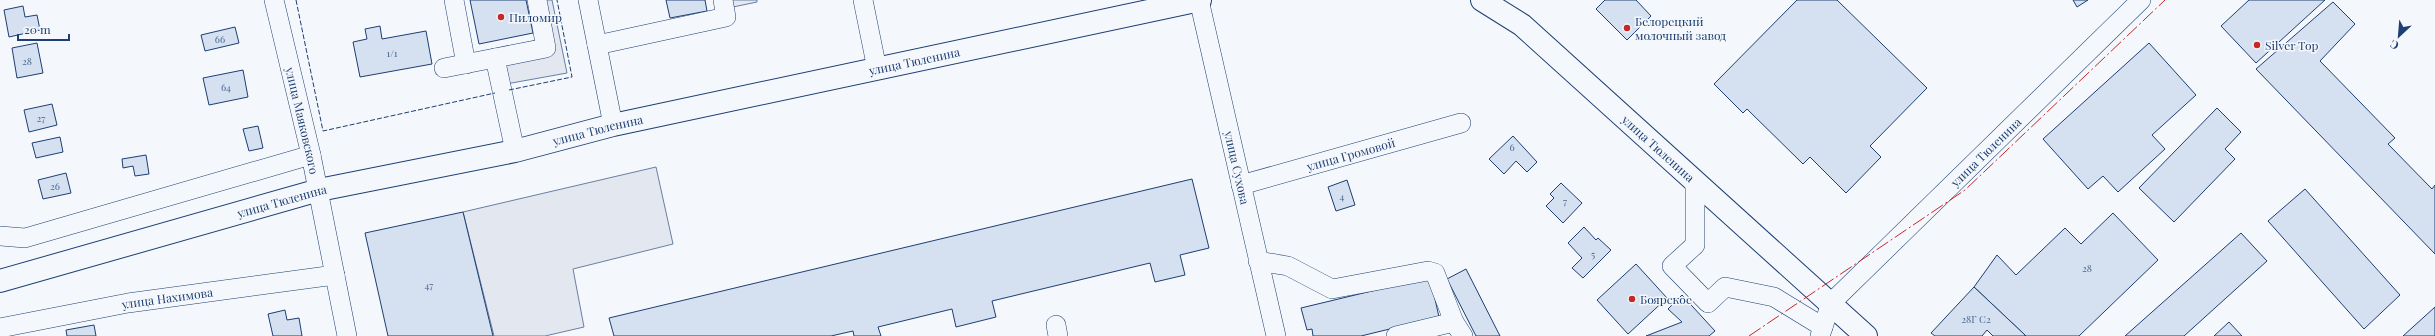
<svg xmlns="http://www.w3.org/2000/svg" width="2435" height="336" font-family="'Playfair Display',serif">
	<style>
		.parking { fill: #e3e8f0; stroke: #687fa3 }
		.building { fill: #d5e0f0; stroke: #1d3f73 }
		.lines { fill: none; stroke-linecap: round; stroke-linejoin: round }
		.minor-casing { stroke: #1d3f73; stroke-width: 20 }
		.major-casing { stroke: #1d3f73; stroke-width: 24 }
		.minor { stroke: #f4f7fb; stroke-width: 19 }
		.major { stroke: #f4f7fb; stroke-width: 22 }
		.fence { stroke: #1d3f73; stroke-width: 1; stroke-dasharray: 5 2; stroke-linecap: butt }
		.power { stroke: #c62828; stroke-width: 1; stroke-dasharray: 14 3 2 3; stroke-linecap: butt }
		.poi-dot { fill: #c62828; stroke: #f4f7fb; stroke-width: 1.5 }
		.labels { text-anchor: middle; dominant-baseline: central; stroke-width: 3; stroke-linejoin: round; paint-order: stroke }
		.number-label { font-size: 10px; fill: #4b6792 }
		.poi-label { font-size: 12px; fill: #1d3f73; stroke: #f4f7fb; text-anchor: start }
		.street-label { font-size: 12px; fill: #1d3f73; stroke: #f4f7fb }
	</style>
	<rect width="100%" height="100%" fill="#f4f7fb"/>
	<!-- parking -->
	<g class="parking">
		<path d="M530,0H552L567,73L506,84L499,49L538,40Z"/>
		<path d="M731,0H757V2L733,7Z"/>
		<path d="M656,167L673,244L573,269L584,327L545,336H494L463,212Z"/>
	</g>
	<!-- building -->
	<g class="building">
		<path d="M470,0H526L533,33L479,44Z"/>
		<path d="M666,0H705L707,11L670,18Z"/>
		<path d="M1605,0H1636L1651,16L1627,40L1596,9Z"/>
		<path d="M1797,0H1837L1927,88L1870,146L1881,157L1846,193L1810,157L1803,164L1747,109L1743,113L1714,84Z"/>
		<path d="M2073,0H2088L2077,7Z"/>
		<path d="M2249,0H2325L2256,63L2221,26Z"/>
		<path d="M2333,2L2355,24L2320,61L2395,138L2388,144L2432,189L2435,185V254L2256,69Z"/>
		<path d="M23,6L25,17L37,15L40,30L9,37L4,10Z"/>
		<path d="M380,26L382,39L426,31L432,64L360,77L353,42L367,39L365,29Z"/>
		<path d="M235,27L239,43L205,51L201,35Z"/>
		<path d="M37,43L43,73L17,78L12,48Z"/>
		<path d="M2149,43L2196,95L2152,135L2165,149L2118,192L2103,176L2088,189L2043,139Z"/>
		<path d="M243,70L248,97L209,105L203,78Z"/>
		<path d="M52,104L57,125L29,132L24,110Z"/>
		<path d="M2217,108L2241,132L2225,149L2235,159L2174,222L2139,188Z"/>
		<path d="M258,126L263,148L249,151L243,129Z"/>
		<path d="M1513,136L1537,162L1527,172L1516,161L1504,174L1489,159Z"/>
		<path d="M60,137L63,152L36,158L32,143Z"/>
		<path d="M146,155L149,174L135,176L133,166L123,168L122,159Z"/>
		<path d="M66,173L71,193L43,199L38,180Z"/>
		<path d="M1192,179L1209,248L1180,255L1185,275L1155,282L1150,263L992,301L996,317L956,327L952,309L878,327L881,336H854L853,331L831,336H614L609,318Z"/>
		<path d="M1347,180L1355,205L1336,211L1328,187Z"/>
		<path d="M1561,183L1582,203L1563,223L1546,206L1554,198L1550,194Z"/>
		<path d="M2305,189L2400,295L2364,329L2268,221Z"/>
		<path d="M463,212L493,336H388L365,233Z"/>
		<path d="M2113,213L2158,260L2079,336H2026L1974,287L1997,255L2016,275L2065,228L2081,244Z"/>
		<path d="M1584,227L1596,240L1598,238L1611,250L1583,278L1572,268L1582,258L1568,243Z"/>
		<path d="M2241,233L2267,261L2184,336H2125Z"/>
		<path d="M1636,264L1667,298L1628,334L1597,300Z"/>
		<path d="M1466,269L1500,336H1476L1447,279Z"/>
		<path d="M1430,277L1439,317L1361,336H1313L1312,329L1307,330L1301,308Z"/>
		<path d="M1974,287L2025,335V336H1993L1987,330L1982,336H1935L1931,333Z"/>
		<path d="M1682,295L1715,331L1709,336H1646L1682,322L1668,309Z"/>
		<path d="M2435,307V336H2403Z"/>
		<path d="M285,310L287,320L299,318L302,336H273L268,314Z"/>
		<path d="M2229,322L2242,336H2214Z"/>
		<path d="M94,325L96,336H67L66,330Z"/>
	</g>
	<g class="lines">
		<defs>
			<g id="minor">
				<path id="s1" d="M274,0L311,155L347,336"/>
				<path d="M454,0L466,64"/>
				<path d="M588,0L613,125"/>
				<path d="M863,0L877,69"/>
				<path id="s2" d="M1199,0L1276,336"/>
				<path d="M597,45L726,17L723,0"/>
				<path d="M495,58L546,48L537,0"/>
				<path d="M444,68L495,58L515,151"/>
				<path d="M1695,181V245L1672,266L1708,303L1725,287L1774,297L1823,327"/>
				<path id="s3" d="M1241,185L1461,123"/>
				<path d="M0,236L25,238L311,155"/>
				<path d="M1258,261L1288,266L1332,289L1428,271L1435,273L1454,322L1463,336"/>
				<path d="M1056,325L1058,336"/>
				<path id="s4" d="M0,328L128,303L335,275"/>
				<path d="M1396,336L1454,322"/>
				<path id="s5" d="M1820,336L1831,303L2141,0"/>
			</g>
			<g id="major">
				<path id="s6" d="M1482,0L1522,25L1866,336"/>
				<path id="s7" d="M0,281L319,190L515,151L613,125L1200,0"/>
			</g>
		</defs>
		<!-- minor casing -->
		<use href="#minor" class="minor-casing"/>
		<!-- major casing -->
		<use href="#major" class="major-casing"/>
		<!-- minor -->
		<use href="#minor" class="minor"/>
		<!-- major -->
		<use href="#major" class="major"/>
		<!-- fence -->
		<g class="fence">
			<path d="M296,0L323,131L495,93"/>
			<path d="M509,90L572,77L557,0"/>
		</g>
		<!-- power -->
		<path class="power" d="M1749,336L1965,190L2165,0"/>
	</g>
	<!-- markers -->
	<g class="poi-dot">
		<circle cx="501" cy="17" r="4"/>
		<circle cx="1627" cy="28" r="4"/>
		<circle cx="2257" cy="45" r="4"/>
		<circle cx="1632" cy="299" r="4"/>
	</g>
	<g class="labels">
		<!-- number labels -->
		<g class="number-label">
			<text x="220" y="39">66</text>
			<text x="392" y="53">1/1</text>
			<text x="27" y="61">28</text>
			<text x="226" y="87">64</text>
			<text x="41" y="118">27</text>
			<text x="1512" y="147">6</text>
			<text x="55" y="186">26</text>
			<text x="1342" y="196">4</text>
			<text x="1565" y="201">7</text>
			<text x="1593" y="254">5</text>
			<text x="2087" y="268">28</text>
			<text x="429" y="285">47</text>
			<text x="1976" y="319">28Г С2</text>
		</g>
		<!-- poi labels -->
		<g class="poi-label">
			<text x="509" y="17">Пиломир</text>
			<text x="1635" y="21">Белорецкий<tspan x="1635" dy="14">молочный завод</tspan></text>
			<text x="2265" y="45">Silver Top</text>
			<text x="1640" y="299">Боярское</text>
		</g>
		<!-- street labels -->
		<g class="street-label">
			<text stroke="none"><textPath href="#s7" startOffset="941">улица Тюленина</textPath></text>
			<text stroke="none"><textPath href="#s1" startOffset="124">улица Маяковского</textPath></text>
			<text stroke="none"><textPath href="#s7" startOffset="617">улица Тюленина</textPath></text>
			<text stroke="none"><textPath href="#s6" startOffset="231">улица Тюленина</textPath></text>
			<text stroke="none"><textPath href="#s5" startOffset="251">улица Тюленина</textPath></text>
			<text stroke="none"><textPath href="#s3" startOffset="114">улица Громовой</textPath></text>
			<text stroke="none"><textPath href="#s2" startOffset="172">улица Сухова</textPath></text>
			<text stroke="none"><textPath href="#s7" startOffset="293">улица Тюленина</textPath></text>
			<text stroke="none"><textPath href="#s4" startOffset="170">улица Нахимова</textPath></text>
		</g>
	</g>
	<!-- north arrow -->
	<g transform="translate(2399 36) rotate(206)" stroke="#f4f7fb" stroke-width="3" paint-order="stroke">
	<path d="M0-3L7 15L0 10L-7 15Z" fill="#1d3f73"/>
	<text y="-6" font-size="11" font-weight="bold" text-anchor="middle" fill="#1d3f73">С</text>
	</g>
	<!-- scale -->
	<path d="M18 34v6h51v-6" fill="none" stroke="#1d3f73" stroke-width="2"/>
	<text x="24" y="34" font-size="12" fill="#1d3f73" stroke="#f4f7fb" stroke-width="3" paint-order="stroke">20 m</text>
</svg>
